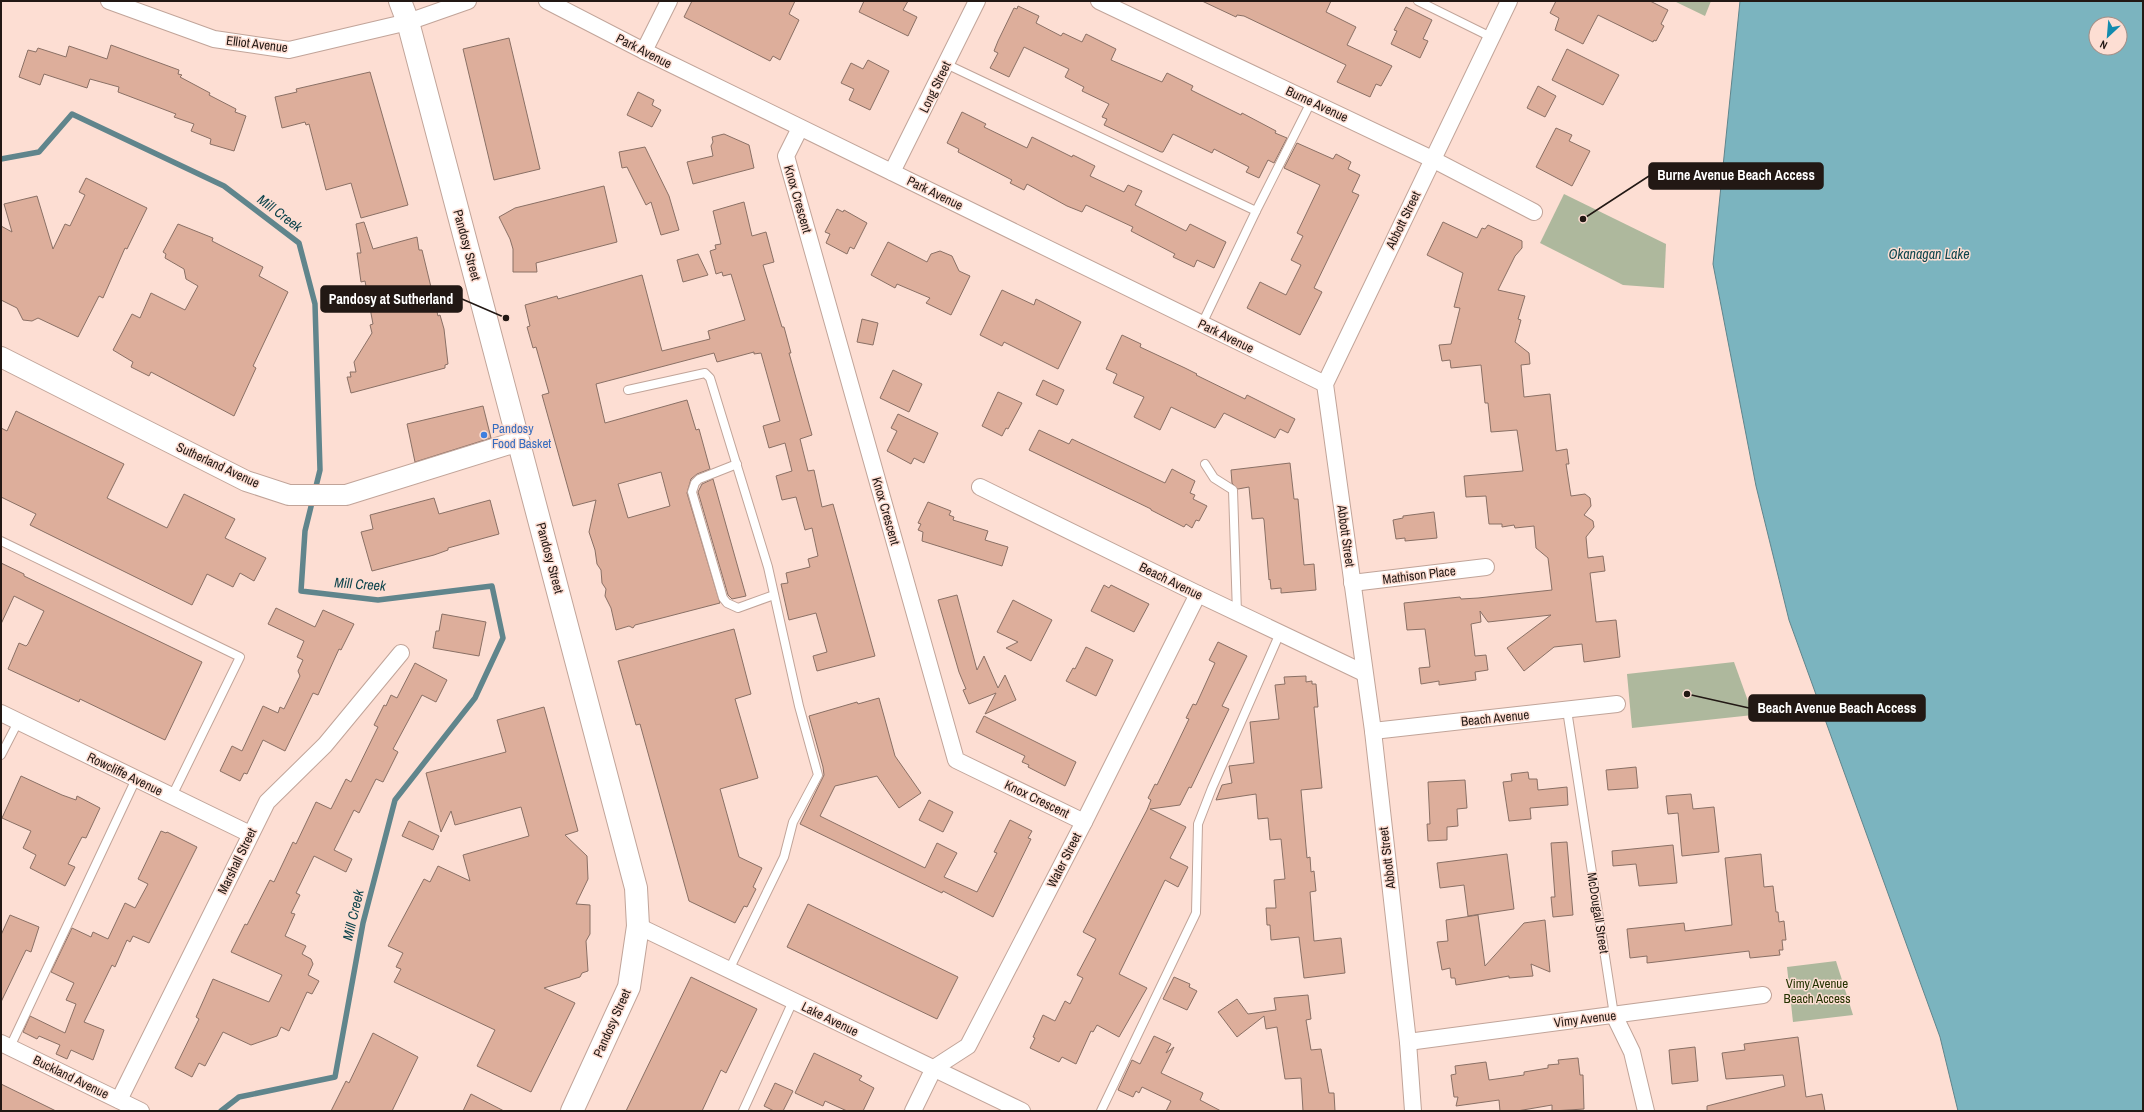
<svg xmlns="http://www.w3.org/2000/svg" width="2144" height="1112" font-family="'Archivo Narrow',sans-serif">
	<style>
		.green { fill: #aeb89d }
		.water { fill: #7bb4bf; stroke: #60858c; fill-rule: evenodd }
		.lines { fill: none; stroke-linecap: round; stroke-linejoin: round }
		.stream { stroke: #60858c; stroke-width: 5.5 }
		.building { fill: #ddae9b; stroke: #8a7065; fill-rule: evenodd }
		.service-casing { stroke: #c1a499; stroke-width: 10 }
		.minor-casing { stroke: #c1a499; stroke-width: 18 }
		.tertiary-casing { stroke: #c1a499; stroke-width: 22 }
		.secondary-casing { stroke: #c1a499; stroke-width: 24 }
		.service { stroke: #fff; stroke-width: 8 }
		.minor { stroke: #fff; stroke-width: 16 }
		.tertiary { stroke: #fff; stroke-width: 20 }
		.secondary { stroke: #fff; stroke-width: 22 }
		.shop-dot { fill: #3f7fe0; stroke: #fdded3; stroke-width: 1.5 }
		.labels { text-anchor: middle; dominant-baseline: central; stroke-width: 3; stroke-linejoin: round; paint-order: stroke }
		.street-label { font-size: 13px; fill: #221814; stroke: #fdded3 }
		.shop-label { font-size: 13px; fill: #366cbe; stroke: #fdded3; text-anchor: start }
		.park-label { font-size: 13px; fill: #243200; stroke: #fdded3 }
		.water-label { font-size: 14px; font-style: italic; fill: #0e444c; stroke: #fdded3 }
		.leader { fill: none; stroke: #221814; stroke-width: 1.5 }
		.callout-dot { fill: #221814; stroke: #fdded3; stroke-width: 1.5 }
		.callout { fill: #221814; stroke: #221814; stroke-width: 1.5 }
		.callout-label { font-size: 14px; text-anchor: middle; font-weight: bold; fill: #fff }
	</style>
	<rect width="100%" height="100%" fill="#fdded3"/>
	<!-- green -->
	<g class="green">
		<path d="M1674,1H1711L1705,16Z"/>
		<path d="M1564,194L1666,244L1664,288L1623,285L1540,243Z"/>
		<path d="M1734,662L1753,715L1632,728L1627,674Z"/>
		<path d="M1836,961L1853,1015L1793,1022L1787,967Z"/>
	</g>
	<!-- water -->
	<path class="water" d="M1740,1H2143V1111H1958L1940,1037L1789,620L1756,486L1713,264ZM2096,24H2120V48H2096Z"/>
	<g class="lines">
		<!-- stream -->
		<path class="stream" d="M1,159L39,152L72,114L224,186L299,243L315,304L320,470L305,531L301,591L378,600L492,586L503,638L475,698L395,800L363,923L335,1077L239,1097L221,1111"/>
	</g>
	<!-- building -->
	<g class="building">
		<path d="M692,1H795L789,14L799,20L780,60L773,56L770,61L684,17Z"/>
		<path d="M864,1H908L903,10L917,17L908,36L859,12Z"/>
		<path d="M1202,1H1331L1326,12L1356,27L1347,45L1392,66L1381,86L1376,84L1370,97L1337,82L1346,65L1244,16L1237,15L1236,17Z"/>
		<path d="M1556,1H1650L1668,10L1661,24L1664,26L1656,41L1654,40L1653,42L1598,15L1583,44L1555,30L1559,18L1550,13Z"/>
		<path d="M1018,6L1039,16L1036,23L1061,36L1063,33L1082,42L1086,34L1116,49L1111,60L1162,82L1167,73L1193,86L1191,90L1241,115L1242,113L1276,131L1275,133L1287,138L1274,163L1268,160L1259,178L1246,172L1249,167L1214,149L1212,153L1173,134L1163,152H1161L1104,125L1107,119L1102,117L1109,104L1082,91L1084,87L1065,77L1069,69L1024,47L1009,77L990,68L998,53L994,51L998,41L1014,8L1017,9Z"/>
		<path d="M1406,7L1432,20L1423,39L1428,41L1420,58L1391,44L1397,31L1394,30Z"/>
		<path d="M509,38L540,169L494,180L463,49Z"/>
		<path d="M111,45L179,70L178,74L182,75L180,77L210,93L209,95L236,109L235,112L246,116L234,151L210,144L211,139L191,131L194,124L174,117L176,114L118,92L119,87L90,79L87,88L44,74L40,85L19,77L28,50L36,52L38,48L66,57L69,46L107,59Z"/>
		<path d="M1567,49L1619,75L1603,105L1552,80Z"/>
		<path d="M868,60L889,71L870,110L849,100L854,89L841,83L851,63L863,69Z"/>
		<path d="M370,72L408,205L361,218L351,183L326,190L309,124L306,125L305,122L282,128L275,97L297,92L296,89Z"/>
		<path d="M1538,86L1556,96L1545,117L1527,108Z"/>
		<path d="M638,92L654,100L652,105L661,110L652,127L627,115Z"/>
		<path d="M962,112L986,124L984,127L1027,148L1032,137L1072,157L1073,155L1095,166L1090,176L1124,192L1128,185L1142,191L1135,205L1186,231L1190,224L1226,242L1214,268L1197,260L1194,267L1173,257L1175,254L1131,231L1133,227L1086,205L1082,212L1067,206L1027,184L1024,190L1010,183L1012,180L958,152L959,149L947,143Z"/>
		<path d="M1556,128L1572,135L1569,141L1590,151L1572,186L1536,167Z"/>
		<path d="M724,134L749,145L754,168L693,184L687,162L713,156L711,146L713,142L712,137Z"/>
		<path d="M1297,143L1333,159L1336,154L1351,162L1348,169L1360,175L1352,192L1359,195L1314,288L1322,292L1300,335L1247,308L1260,282L1286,295L1301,265L1291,260L1303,236L1297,233L1320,185L1284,168Z"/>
		<path d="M645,147L669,196L679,230L661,235L651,202L646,205L627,167L622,168L619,152Z"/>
		<path d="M86,178L147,208L127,249L125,248L103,298L99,296L78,337L38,318L32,321L23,320L17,308L1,300V226L12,232L4,204L37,196L53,249L65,224L70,226L85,195L79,192Z"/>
		<path d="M604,186L617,242L536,263L537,272H513V249L510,239L499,217L515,208Z"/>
		<path d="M744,202L752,236L766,232L774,262L763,265L782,327H784L791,353H789L812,435L800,439L808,471L814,470L822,507L833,504L875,656L817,671L813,656L827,652L816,613L789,620L781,584L788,583L786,573L810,567L808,559L818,556L812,528L805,530L796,497L782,500L776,476L792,471L785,443L769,448L763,426L780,421L761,353L754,354V352L717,362L714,353L596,384L605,423L687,400L696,430L699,429L710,469L697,474L691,479L687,493L720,603L635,625L633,628L629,626L616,630L611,608L605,596L606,589L602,583L601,570L597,564L595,550L589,532L596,500L573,506L542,395L549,393L536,347L533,348L527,327L530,326L525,305L557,296L558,299L642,275L662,351L710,339L708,331L745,320L731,274L723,276L722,272L716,274L710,251L716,249L715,245L721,244L713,211ZM661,472L670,506L628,518L618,484Z"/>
		<path d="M837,209L843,212L844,210L867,223L854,249L850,247L847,254L826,243L830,234L825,232Z"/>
		<path d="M364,222L373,249L417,237L419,250H422L438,316L440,315L444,329L448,364L445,365V368L351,393L347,377H351L350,372H356L354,362L372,333L370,325L373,324L365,281L361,282L357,253H361L356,224Z"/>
		<path d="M1443,222L1477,238L1482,228L1485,229L1488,225L1522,241V248L1515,256L1498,290L1525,296L1518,319L1521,320L1515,342L1529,353L1530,364L1521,365L1524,397L1550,394L1556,451L1567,449L1569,464H1566L1571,496L1585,494L1590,498L1591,506L1584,515L1593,521L1594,527L1586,537L1588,558L1603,556L1605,571L1590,573L1596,622L1616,620L1620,657L1584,662L1582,644L1554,647L1524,671L1507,648L1551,615L1488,622L1480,611L1481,622L1471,624L1475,656L1486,655L1488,670L1475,672L1476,680L1439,685V681L1421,684L1419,668L1430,667L1425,629L1407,630L1404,603L1460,597L1461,599L1478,598L1552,590L1548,558L1536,548L1534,526L1515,528L1514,525L1502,527V524H1489L1486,496L1466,497L1464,476L1523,471L1517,430L1491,432L1488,403H1485L1481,365L1451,368L1450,360L1442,361L1439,345L1451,344L1460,308L1454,307L1463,273L1427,255Z"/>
		<path d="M178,224L213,238L212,241L263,267L259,276L288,292L253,366L256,368L234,416L151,372L149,376L131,367L133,362L113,350L132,314L140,318L151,293L185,310L198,286L186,279L184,269L165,258L166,254L163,252Z"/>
		<path d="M888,242L927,262L931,254L940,251L952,256L959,271L970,276L951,315L926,303L930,298L897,284L895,288L871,275Z"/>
		<path d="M698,254L708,275L683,282L677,260Z"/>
		<path d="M1002,290L1034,305L1036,299L1081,322L1058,369L1004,342L1002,346L980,335Z"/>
		<path d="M862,319L878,323L873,345L857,342Z"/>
		<path d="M1122,335L1141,344L1140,347L1185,368L1197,374L1196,375L1245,399L1247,395L1295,419L1288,433L1280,429L1275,438L1224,413L1215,428L1171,407L1160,430L1134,417L1144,397L1113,383L1117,374L1106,369Z"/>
		<path d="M893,370L922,384L909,412L880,398Z"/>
		<path d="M1043,380L1064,390L1057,405L1036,395Z"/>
		<path d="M998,392L1022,403L1008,429L1006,428L1002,436L982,426Z"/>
		<path d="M483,406L491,438L415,462L407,424Z"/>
		<path d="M16,411L124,464L107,498L167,528L184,494L235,519L225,538L266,558L254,581L240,573L233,587L207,574L192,605L30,525L36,514L1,497V428L7,431Z"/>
		<path d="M898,414L938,433L924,463L914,458L911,464L887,451L897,431L891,428Z"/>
		<path d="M1039,430L1069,444L1072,439L1165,483L1172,469L1195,481L1190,493L1195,495L1193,499L1207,506L1199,521L1196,520L1192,528L1186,524L1184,527L1151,510V509L1029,450Z"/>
		<path d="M1290,463L1294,499H1298L1304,565L1314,564L1316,590L1281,593V588L1271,589L1270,579L1269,580L1264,520L1263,518L1252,519L1249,487L1238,489L1232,483L1231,470Z"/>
		<path d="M713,479L746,596L732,599L728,595L698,492L702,484Z"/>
		<path d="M434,498L439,514L490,500L499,534L448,548V550L434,555L372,571L361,532L373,529L370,515Z"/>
		<path d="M928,502L951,511L949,515L954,517L953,520L988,531L985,540L1008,547L1002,566L922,541L923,532L918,530L921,524L918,523Z"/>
		<path d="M1434,512L1437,538L1405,541V538L1396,539L1393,520L1403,518V516Z"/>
		<path d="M1,563L24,574V576L202,662L165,740L80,699L79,702L8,669L19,643L26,646L28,644L44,611L14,596L1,624Z"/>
		<path d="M1104,585L1109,588L1111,585L1149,604L1134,632L1091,611Z"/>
		<path d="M957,595L977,670L984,656L998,688L1005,675L1016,700L985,714L996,693L969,704L963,690L966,689L959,672L938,600Z"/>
		<path d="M1013,600L1052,620L1031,661L1006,648L1018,642L997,632Z"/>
		<path d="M276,608L315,627L323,610L354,624L341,650L339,649L318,695L313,693L285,751L263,740L247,774L244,773L240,781L220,771L232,746L242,751L263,706L278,713L280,707L284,709L300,676L298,671L303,660L297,657L304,641L268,624Z"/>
		<path d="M442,614L486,622L479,656L433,648L436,631H439Z"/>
		<path d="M734,629L751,694L735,699L758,778L720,789L739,857L762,868L753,887L756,889L747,907L744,906L735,923L689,901L640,724L636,725L618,661Z"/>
		<path d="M1218,642L1247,656L1222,706L1229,709L1191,788L1189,787L1180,805L1150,809L1186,827L1170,858L1188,867L1178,887L1165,880L1119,974L1147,988L1119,1037L1097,1025L1093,1032L1091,1031L1076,1064L1062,1057L1059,1062L1030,1048L1035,1038L1033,1037L1043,1015L1055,1021L1065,1001L1070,1004L1083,978L1077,975L1096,939L1083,932L1147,810L1151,800L1148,798L1155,784L1157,785L1177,744L1189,719L1186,718L1193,704L1196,705L1215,663L1209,660Z"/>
		<path d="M1086,647L1113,660L1096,696L1066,681L1073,668L1075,669Z"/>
		<path d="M415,663L447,680L436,702L422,695L393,749L398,752L383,782L376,779L359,813L354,810L334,850L352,859L346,872L314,856L296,893L300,895L291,913L295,914L285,936L306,946L302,954L311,959L313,964L308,975L319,981L312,994L307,992L289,1031L281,1027L277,1036L251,1045L223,1032L205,1066L199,1063L192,1077L175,1068L199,1019L196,1017L213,979L269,1002L282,975L231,952L245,924L247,925L270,880L274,882L293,842L296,844L316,802L331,809L346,779L351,782L378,727L374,725L384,705L386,706L391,695L397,698Z"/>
		<path d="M1306,676V682L1312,681V684H1316L1318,707H1314L1322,788L1301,790L1307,858L1310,857L1311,872L1314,871L1316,891L1310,892L1314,941L1341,938L1345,973L1304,978L1299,937L1271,940L1270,925H1267L1266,908H1276L1274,880L1285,879L1281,839L1270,840L1268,818L1258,819L1256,794L1216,800L1222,785L1232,783L1229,766L1254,763L1250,722L1279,719L1275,685L1285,684L1284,677Z"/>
		<path d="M879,698L895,756L921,793L899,808L877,776L835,786L820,816L925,868L937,843L957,853L944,877L977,892L997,853L994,852L1010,820L1032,831L1028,838L1031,839L993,917L943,891L942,893L800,824L824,775L823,767L809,716L857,702L858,704Z"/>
		<path d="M544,707L578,831L565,835L587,856L588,879L576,904L590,905V934L586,941L588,971L582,973L580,977L544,988L575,1003L531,1092L477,1066L495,1030L394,982L401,969L396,967L403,953L388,946L424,879L430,882L438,866L470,881L463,855L529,836L521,807L455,825L451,811L441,832L426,773L506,752L497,720Z"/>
		<path d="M984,716L1076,762L1065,786L1028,767L1029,765L1022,762L1025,756L976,732Z"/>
		<path d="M1636,767L1638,788L1608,790L1606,770Z"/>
		<path d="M1528,772L1529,779H1537L1538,790L1567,787L1568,805L1530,808L1531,819L1509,821L1503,782L1512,781L1511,774Z"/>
		<path d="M21,776L62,795L76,800L77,796L100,808L86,838L82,837L68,864L75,867L65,886L30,868L36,855L23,848L31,831L2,818Z"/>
		<path d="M1465,780L1467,808L1457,809L1458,826L1447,827V840L1428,841L1427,824H1430L1428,782Z"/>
		<path d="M1691,794L1693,809L1714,807L1719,852L1682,856L1678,813L1668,814L1666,796Z"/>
		<path d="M929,800L953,812L943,832L919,820Z"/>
		<path d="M409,821L439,836L433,850L402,836Z"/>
		<path d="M161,831L166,833L167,832L197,847L149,943L133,936L130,942L127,940L115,967L112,965L84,1022L104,1030L93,1060L71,1050L67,1059L56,1054L60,1045L39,1036L37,1039L23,1032L30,1016L65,1033L76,1004L66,1000L74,983L51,972L72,928L91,937L93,932L108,939L125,903L135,908L148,884L138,879Z"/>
		<path d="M1567,842L1573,915L1553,917L1551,897H1555L1551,843Z"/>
		<path d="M1673,845L1677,883L1639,886L1636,864L1613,866L1612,851Z"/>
		<path d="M1507,854L1514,909L1468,916L1464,885L1440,888L1437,863Z"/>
		<path d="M1761,854L1764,887L1773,886L1776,912H1778L1779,922L1784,921L1786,940H1782L1783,950H1779L1780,955L1750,958L1749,951L1647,963V956L1630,958L1627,929L1684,923L1685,931L1732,925L1725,858Z"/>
		<path d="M808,904L958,977L937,1019L787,947Z"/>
		<path d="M10,915L39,927L31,952L26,950L1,1002V935Z"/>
		<path d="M1478,915L1485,966L1524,923L1545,920L1550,972L1531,964L1533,976L1509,978V976L1456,985L1455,978H1451L1450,968L1442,970L1437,942L1448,941L1446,920Z"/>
		<path d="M691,977L757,1009L726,1073L721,1070L702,1111H626Z"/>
		<path d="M1174,977L1190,984L1189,987L1197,991L1187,1010L1163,999Z"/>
		<path d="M1308,995L1311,1019L1306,1020L1311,1050L1321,1049L1329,1093H1334L1335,1111H1303L1301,1078L1285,1079L1277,1027L1266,1029L1264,1016L1237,1037L1218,1012L1237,999L1248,1014L1276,1010L1274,998Z"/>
		<path d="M373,1033L418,1057L392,1111H331L346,1081L349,1083Z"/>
		<path d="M1154,1036L1171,1044L1166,1053L1174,1047L1161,1073L1203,1093L1200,1100L1221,1111H1166L1171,1101L1142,1087L1139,1093L1136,1091L1133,1097L1118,1090L1132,1060L1140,1064Z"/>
		<path d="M1798,1037L1806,1097L1822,1094L1825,1111H1707V1106L1785,1086L1783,1075L1726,1079L1722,1053L1745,1050L1744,1044Z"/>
		<path d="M1695,1047L1698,1081L1672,1084L1669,1050Z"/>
		<path d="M814,1053L862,1076L859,1080L874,1088L863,1111H847L825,1101L823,1106L795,1093Z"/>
		<path d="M1578,1058L1580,1075H1583L1584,1109L1552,1111V1105L1517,1111H1500L1499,1100L1456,1106L1458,1097H1454L1451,1075L1456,1074L1455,1066L1486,1062L1489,1080L1524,1075V1072L1548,1068V1065L1559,1064L1558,1060Z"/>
		<path d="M775,1083L793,1091L783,1111H774L764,1106Z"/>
		<path d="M1,1084L56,1111H1Z"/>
		<path d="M471,1094L504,1111H463Z"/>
	</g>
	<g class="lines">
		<defs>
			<g id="service">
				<path d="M1418,1L1491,37"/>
				<path d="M946,64L1256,211L1311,102"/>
				<path d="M1202,324L1256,211"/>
				<path d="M628,390L705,373L710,378L768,567L799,706L818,775L793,822L784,857L729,970"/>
				<path d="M737,464L699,479L695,483L692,492L723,598L727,603L738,608L774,595"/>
				<path d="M1205,464L1214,478L1233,490L1237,613"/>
				<path d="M1,541L240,657L172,796"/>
				<path d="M1567,710L1614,1015"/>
				<path d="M1,755L18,722"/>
				<path d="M10,1047L136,779"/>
				<path d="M743,1111L793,1001"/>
				<path d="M1101,1111L1196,913L1198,824L1212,788L1280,633"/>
			</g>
			<g id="minor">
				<path d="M109,1L214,39L289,50L408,22L468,1"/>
				<path d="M547,1L644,51L1325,384"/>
				<path d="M1099,1L1432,159L1534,212"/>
				<path d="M644,51L669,1"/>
				<path d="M800,128L786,156L956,760L1084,822"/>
				<path d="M892,172L977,1"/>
				<path d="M980,487L1198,594L1364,673"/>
				<path d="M1352,583L1486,567"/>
				<path d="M1,713L250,834"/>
				<path d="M1373,731L1617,704"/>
				<path d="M638,926L1022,1111"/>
				<path d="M1614,1015L1632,1052L1646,1111"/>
				<path d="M1408,1042L1763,995"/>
				<path d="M1,1043L141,1111"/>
				<path d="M119,1100L267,802L325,745L401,653"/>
				<path d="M913,1111L934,1068L968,1046L1084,822L1198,594"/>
				<path d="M1413,1111L1408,1042L1373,731L1325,384L1509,1"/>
			</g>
			<path id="tertiary" d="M1,357L246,481L289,495H346L519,441"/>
			<path id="secondary" d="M400,1L408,22L636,888L638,926L629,987L572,1111"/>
		</defs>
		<!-- service casing -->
		<use href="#service" class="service-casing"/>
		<!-- minor casing -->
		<use href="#minor" class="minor-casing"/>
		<!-- tertiary casing -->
		<use href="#tertiary" class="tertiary-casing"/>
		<!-- secondary casing -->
		<use href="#secondary" class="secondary-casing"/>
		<!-- service -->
		<use href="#service" class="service"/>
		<!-- minor -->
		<use href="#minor" class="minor"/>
		<!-- tertiary -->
		<use href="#tertiary" class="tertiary"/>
		<!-- secondary -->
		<use href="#secondary" class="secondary"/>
	</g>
	<!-- markers -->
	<circle class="shop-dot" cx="484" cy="435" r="4"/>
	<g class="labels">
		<!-- street labels -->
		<g class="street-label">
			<text transform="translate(257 44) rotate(7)">Elliot Avenue</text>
			<text transform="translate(644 51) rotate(27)">Park Avenue</text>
			<text transform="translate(935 87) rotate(-64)">Long Street</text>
			<text transform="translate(1317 104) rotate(25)">Burne Avenue</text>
			<text transform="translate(935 193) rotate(26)">Park Avenue</text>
			<text transform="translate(798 199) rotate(74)">Knox Crescent</text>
			<text transform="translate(1403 220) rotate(-64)">Abbott Street</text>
			<text transform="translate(467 245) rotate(75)">Pandosy Street</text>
			<text transform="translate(1226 336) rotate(26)">Park Avenue</text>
			<text transform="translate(218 465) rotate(25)">Sutherland Avenue</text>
			<text transform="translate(886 511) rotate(74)">Knox Crescent</text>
			<text transform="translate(1346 536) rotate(82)">Abbott Street</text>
			<text transform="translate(550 558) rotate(75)">Pandosy Street</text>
			<text transform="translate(1419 575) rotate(-7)">Mathison Place</text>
			<text transform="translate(1171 581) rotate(26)">Beach Avenue</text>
			<text transform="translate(1495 718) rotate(-6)">Beach Avenue</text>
			<text transform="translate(125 774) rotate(26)">Rowcliffe Avenue</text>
			<text transform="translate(1037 799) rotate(26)">Knox Crescent</text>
			<text transform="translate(1387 858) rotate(-97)">Abbott Street</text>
			<text transform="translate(1064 860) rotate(-63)">Water Street</text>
			<text transform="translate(237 861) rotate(-64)">Marshall Street</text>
			<text transform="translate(1598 913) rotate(81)">McDougall Street</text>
			<text transform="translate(830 1019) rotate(26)">Lake Avenue</text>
			<text transform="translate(1585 1019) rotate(-7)">Vimy Avenue</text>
			<text transform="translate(612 1023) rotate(-66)">Pandosy Street</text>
			<text transform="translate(71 1077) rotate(26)">Buckland Avenue</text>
		</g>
		<!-- shop labels -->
		<g class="shop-label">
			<text x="492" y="428">Pandosy<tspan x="492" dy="15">Food Basket</tspan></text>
		</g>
		<!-- park labels -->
		<g class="park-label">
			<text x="1817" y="983">Vimy Avenue<tspan x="1817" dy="15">Beach Access</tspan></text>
		</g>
		<!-- water labels -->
		<g class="water-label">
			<text transform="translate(280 213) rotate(37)">Mill Creek</text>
			<text x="1929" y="254">Okanagan Lake</text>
			<text transform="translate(360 584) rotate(4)">Mill Creek</text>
			<text transform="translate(353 915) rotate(-77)">Mill Creek</text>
		</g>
	</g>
	<!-- callouts -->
	<path class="leader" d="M1583 219L1649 176M506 318L462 299M1687 694L1749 708"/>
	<g class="callout-dot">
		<circle cx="1583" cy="219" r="4"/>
		<circle cx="506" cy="318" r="4"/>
		<circle cx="1687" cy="694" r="4"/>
	</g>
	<g class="callout">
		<rect x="1649" y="163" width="174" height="26" rx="4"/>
		<rect x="321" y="286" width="141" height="26" rx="4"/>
		<rect x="1749" y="695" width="176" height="26" rx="4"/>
	</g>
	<g class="callout-label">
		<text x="1736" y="180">Burne Avenue Beach Access</text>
		<text x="391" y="304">Pandosy at Sutherland</text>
		<text x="1837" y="713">Beach Avenue Beach Access</text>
	</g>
	<!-- border -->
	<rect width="2144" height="1112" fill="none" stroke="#221814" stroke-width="4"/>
	<!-- north arrow -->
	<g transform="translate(2108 36) rotate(206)"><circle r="19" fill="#fdded3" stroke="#a58f87"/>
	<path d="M0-3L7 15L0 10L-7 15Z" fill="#128bae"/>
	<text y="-6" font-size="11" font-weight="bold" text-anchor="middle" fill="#221814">N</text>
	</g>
</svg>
